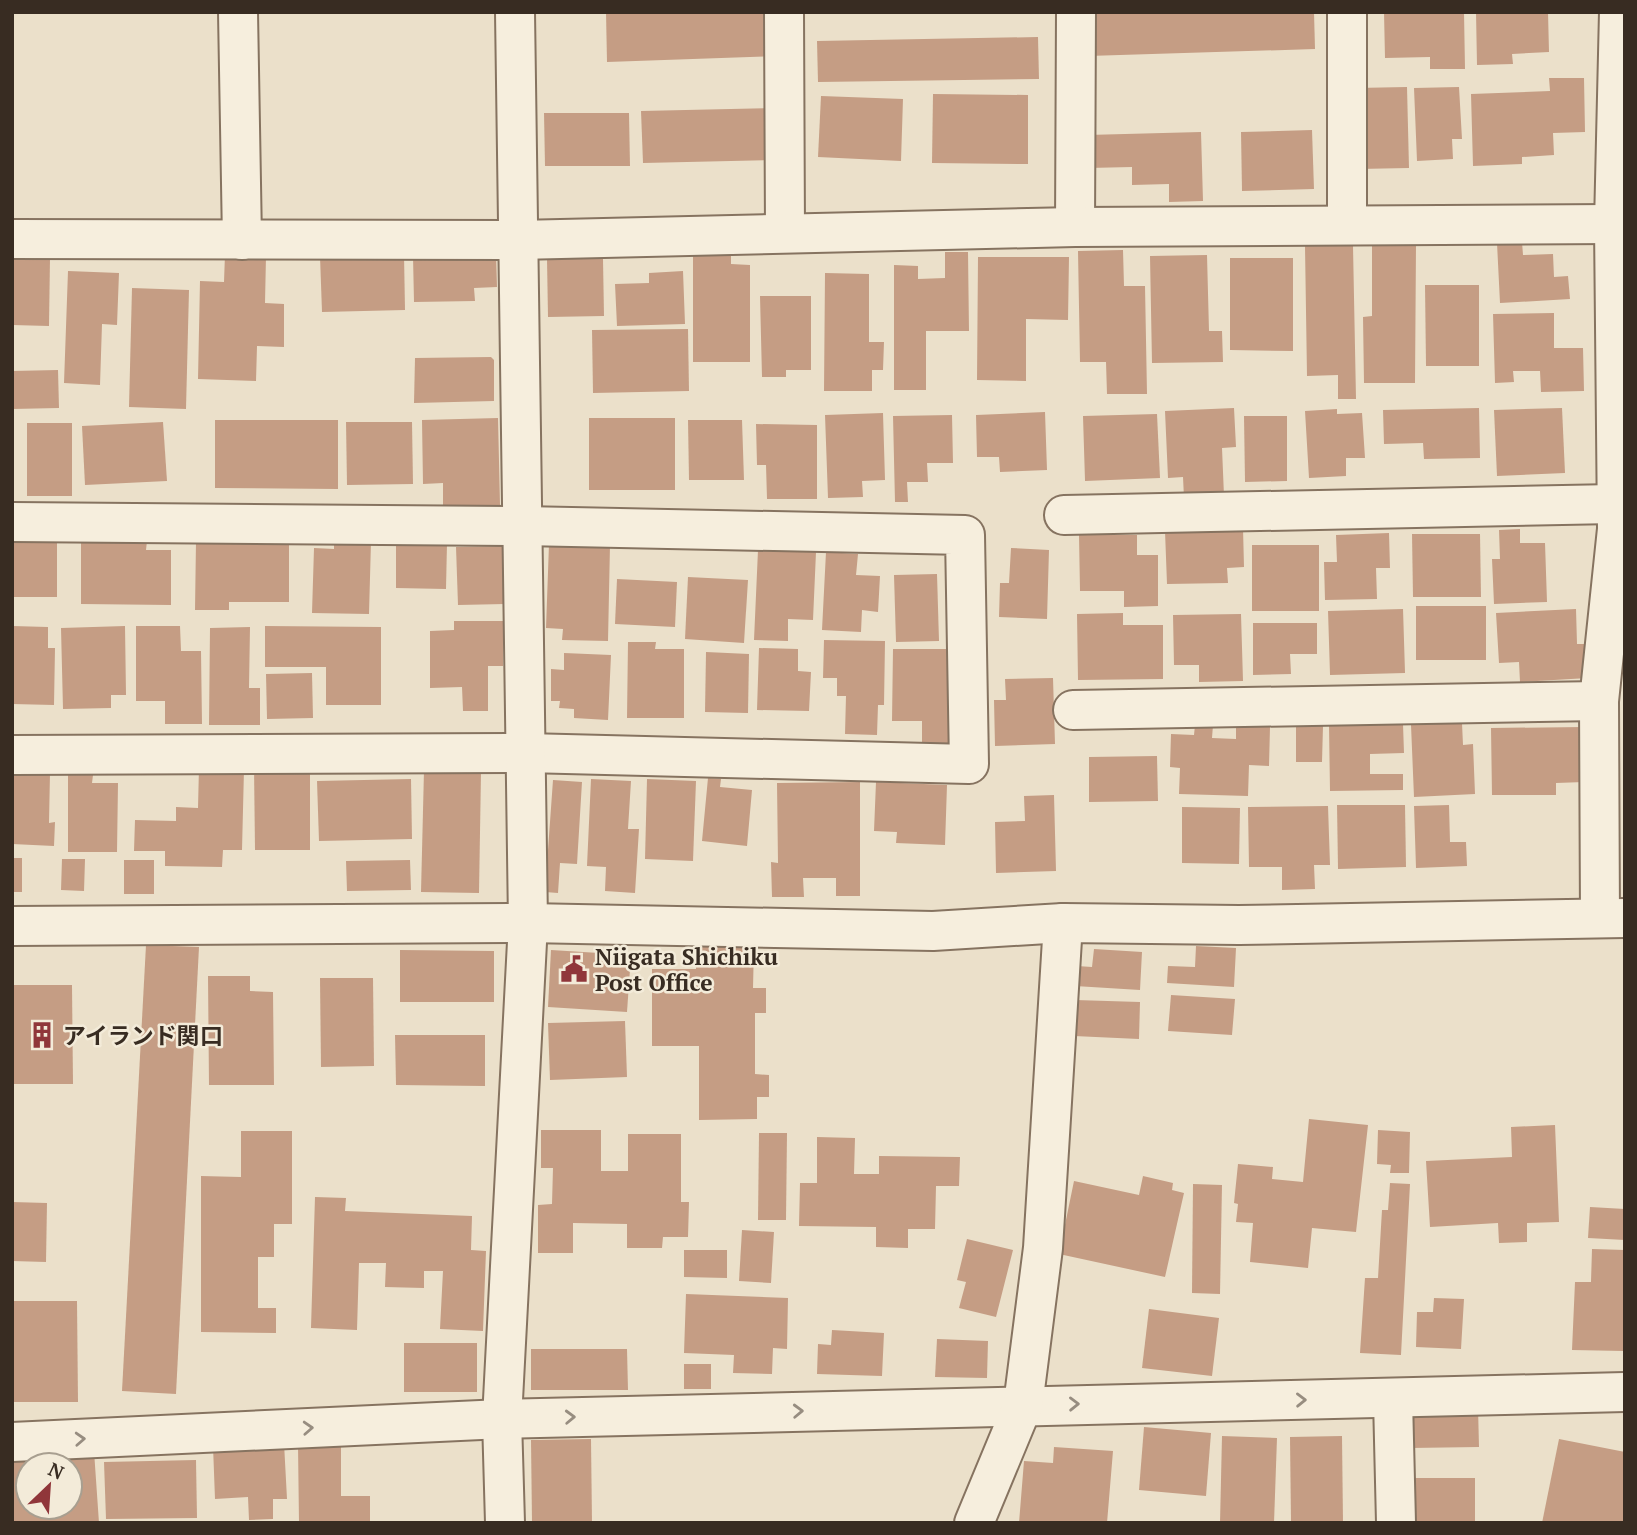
<svg xmlns="http://www.w3.org/2000/svg" width="1637" height="1535" font-family="'PT Serif','Noto Sans JP',serif">
	<style>
		.building { fill: #c59d84; fill-rule: evenodd }
		.lines { fill: none; stroke-linecap: round; stroke-linejoin: round }
		.street-casing { stroke: #867360; stroke-width: 42 }
		.street { stroke: #f6eedd; stroke-width: 38 }
		.oneway { stroke: #978d80 }
		.labels { text-anchor: middle; dominant-baseline: central; stroke-width: 5; stroke-linejoin: round; paint-order: stroke }
		.poi-label { font-size: 23px; font-weight: bold; fill: #382c22; stroke: #f3ebd9; text-anchor: start }
	</style>
	<rect width="100%" height="100%" fill="#ebe0ca"/>
	<!-- building -->
	<g class="building">
		<path d="M606,12H773L775,56L607,62Z"/>
		<path d="M1086,12H1314L1315,49L1088,56Z"/>
		<path d="M1384,12H1464L1465,69H1430V57L1385,58Z"/>
		<path d="M1476,12H1548L1549,52L1512,54L1513,64L1477,65Z"/>
		<path d="M1038,37L1039,79L818,82L817,41Z"/>
		<path d="M1549,78H1584L1585,132L1553,133L1554,155L1522,157V164L1473,166L1471,94L1550,91Z"/>
		<path d="M1407,87L1409,168L1358,169L1356,88Z"/>
		<path d="M1459,87L1462,139H1452L1453,159L1417,161L1414,88Z"/>
		<path d="M933,94L1028,95V164L932,163Z"/>
		<path d="M821,96L903,99L901,161L818,157Z"/>
		<path d="M773,108L774,160L643,163L641,111Z"/>
		<path d="M544,113H629L630,166H545Z"/>
		<path d="M1312,130L1314,189L1242,191L1241,132Z"/>
		<path d="M1201,132L1203,201L1169,202V184L1132,185V167L1088,168L1087,135Z"/>
		<path d="M1522,242L1523,255L1553,254L1554,277L1568,276L1570,299L1500,303L1497,243Z"/>
		<path d="M1372,245H1416L1415,383H1364L1363,317L1372,316Z"/>
		<path d="M1305,246H1353L1356,399H1338V375L1307,376Z"/>
		<path d="M1123,250L1124,286H1145L1147,394H1107L1106,362H1080L1078,251Z"/>
		<path d="M945,252H968L969,331H926V390H894V265L918,266V279L945,278Z"/>
		<path d="M693,253H731V264L750,265V362H693Z"/>
		<path d="M225,254L266,256L265,303L284,304V347L257,346L256,381L198,379L200,281L224,282Z"/>
		<path d="M404,254L405,310L322,312L320,256Z"/>
		<path d="M496,254L497,287L474,288L475,301L414,302L413,256Z"/>
		<path d="M1207,255L1209,331H1222L1223,362L1152,363L1150,256Z"/>
		<path d="M12,257L50,258L49,326L12,325Z"/>
		<path d="M978,257H1069L1068,320L1026,319V381L977,380Z"/>
		<path d="M1230,258H1293V351L1230,350Z"/>
		<path d="M547,259H603L604,316L548,317Z"/>
		<path d="M68,271L119,273L117,325L102,324L100,385L64,383Z"/>
		<path d="M683,271L685,324L617,326L615,284L649,283V273Z"/>
		<path d="M825,273L869,274V342H884L883,370H872V391H824Z"/>
		<path d="M1425,285H1479V366H1426Z"/>
		<path d="M132,288L189,290L186,409L129,407Z"/>
		<path d="M760,296H811V370H786V377H762Z"/>
		<path d="M1554,313V348H1583L1584,391L1541,392L1540,371H1513L1514,382L1495,383L1493,314Z"/>
		<path d="M688,329L689,391L593,393L592,330Z"/>
		<path d="M491,357L494,360V401L414,403L415,358Z"/>
		<path d="M58,370L59,408L12,409V371Z"/>
		<path d="M1234,408L1236,447L1222,448L1224,496L1184,498L1183,477L1168,478L1165,411Z"/>
		<path d="M1479,408L1480,458L1424,459L1423,443L1384,444L1383,410Z"/>
		<path d="M1562,408L1565,473L1497,476L1494,410Z"/>
		<path d="M1337,409V414L1362,413L1365,458H1346V476L1309,478L1305,411Z"/>
		<path d="M1045,412L1047,470L1000,472L999,457H977L976,415Z"/>
		<path d="M883,413L885,480L862,481L863,497L828,498L825,415Z"/>
		<path d="M1157,414L1160,478L1085,481L1083,416Z"/>
		<path d="M952,415L953,463H927L928,482H907L908,502H895L893,416Z"/>
		<path d="M1244,416H1287V481L1245,482Z"/>
		<path d="M498,418L500,505L443,506V483L423,484L422,420Z"/>
		<rect x="589" y="418" width="86" height="72"/>
		<path d="M215,420H338V489L215,488Z"/>
		<path d="M688,420H742L744,480H689Z"/>
		<path d="M163,422L167,481L85,485L82,426Z"/>
		<path d="M346,422H412L413,484L347,485Z"/>
		<rect x="27" y="423" width="45" height="73"/>
		<path d="M756,424L817,425V499H767L766,465H757Z"/>
		<path d="M1243,528L1244,567L1227,568L1228,583L1167,584L1165,531Z"/>
		<path d="M1520,529V543H1545L1547,602L1494,604L1492,559H1500L1499,530Z"/>
		<path d="M1389,533L1390,568H1376L1377,599L1325,600L1324,562H1337L1336,535Z"/>
		<path d="M1412,534H1480L1481,597H1413Z"/>
		<path d="M1079,535H1137V555H1158V606L1124,607V591H1080Z"/>
		<path d="M81,540L147,541L146,550H171V605L81,604Z"/>
		<path d="M334,540L371,541L369,614L312,613L314,548L334,549Z"/>
		<path d="M196,541L289,542V602H229V610H195Z"/>
		<rect x="12" y="542" width="45" height="55"/>
		<path d="M396,543H447L446,589L396,588Z"/>
		<path d="M549,544L610,545L608,641L562,640L563,629L546,628Z"/>
		<rect x="1252" y="545" width="67" height="66"/>
		<path d="M503,546L505,604L458,605L456,547Z"/>
		<path d="M1011,548L1049,550L1047,619L999,617L1000,583H1009Z"/>
		<path d="M758,550L816,552L813,620L788,619V641L754,640Z"/>
		<path d="M826,552L858,554L856,575L880,576L878,612L862,610L861,632L822,630Z"/>
		<path d="M937,574L939,641L896,642L894,575Z"/>
		<path d="M688,577L748,580L744,643L685,639Z"/>
		<path d="M617,579L677,582L675,627L615,624Z"/>
		<rect x="1416" y="606" width="70" height="54"/>
		<path d="M1403,609L1405,673L1330,675L1328,611Z"/>
		<path d="M1576,609L1577,644H1587L1588,678L1520,682L1519,662L1499,663L1496,613Z"/>
		<path d="M1123,613V625H1163V679L1078,680L1077,614Z"/>
		<path d="M1241,614L1243,681L1199,682V665H1174L1173,615Z"/>
		<path d="M454,621H503V666H488V711H463L462,687L430,688V631L454,630Z"/>
		<path d="M1253,623H1317V654H1290L1291,674L1253,675Z"/>
		<path d="M12,626L48,627V648H55L54,705L12,704Z"/>
		<path d="M125,626L126,695H111V708L63,709L61,628Z"/>
		<path d="M136,626H180L181,651H201L202,724H165V701H136Z"/>
		<path d="M265,626L381,627V705H326V667H265Z"/>
		<path d="M250,627L249,688H260V725H209L210,628Z"/>
		<path d="M824,640L885,641L884,705H878L877,735L845,734L846,696H837V678H823Z"/>
		<path d="M628,642H656L655,649H684V718H627Z"/>
		<path d="M759,648L798,649V671L811,672L809,711L757,710Z"/>
		<path d="M893,649H954V745L922,744V721H892Z"/>
		<path d="M706,652L749,654L748,713L705,712Z"/>
		<path d="M564,653L611,655L608,720L574,718V709L559,708L560,701H551V669L564,670Z"/>
		<path d="M312,673L313,718L267,719L266,674Z"/>
		<path d="M1053,678L1055,744L995,746L994,700H1006L1005,679Z"/>
		<path d="M1462,723L1463,745L1473,744L1475,794L1414,797L1411,725Z"/>
		<path d="M1403,724L1404,753L1370,754V774H1403V790L1330,791L1329,725Z"/>
		<path d="M1195,725H1213L1212,738L1236,739V726L1270,727L1269,766L1249,765L1248,796L1179,794L1180,768L1170,767L1171,734L1194,735Z"/>
		<path d="M1296,725L1323,726L1322,762H1296Z"/>
		<path d="M1584,727V782L1556,783V795H1492L1491,728Z"/>
		<path d="M1157,756L1158,801L1089,802V757Z"/>
		<path d="M12,764L50,773L49,823L55,822L54,846L12,844Z"/>
		<path d="M199,767L244,769L242,850H223L222,867L165,866V851H134L135,820L176,821V807L198,808Z"/>
		<path d="M254,767H310V850H255Z"/>
		<path d="M424,770L481,772L479,893L421,892Z"/>
		<path d="M68,775H93L92,783H118L117,852H68Z"/>
		<path d="M708,778L721,779L720,787L752,790L747,846L702,841Z"/>
		<path d="M411,779L412,839L319,841L317,781Z"/>
		<path d="M591,779L631,781L628,829H639L635,893L605,891L606,867L587,866Z"/>
		<path d="M647,779L696,781L693,861L645,859Z"/>
		<path d="M553,780L582,782L577,864L560,863L558,893L545,892Z"/>
		<path d="M860,782V896H836V878H803L804,897H772L771,862L778,863L777,783Z"/>
		<path d="M876,782L947,785L945,845L896,843L897,832L874,831Z"/>
		<path d="M1054,795L1056,871L996,873L995,822L1025,821L1024,796Z"/>
		<path d="M1337,805H1405L1406,867L1338,869Z"/>
		<path d="M1449,805L1450,842H1466L1467,866L1416,868L1414,806Z"/>
		<path d="M1328,806L1330,865H1314L1315,889L1282,890V867H1249L1248,807Z"/>
		<path d="M1182,807L1240,808L1239,864L1182,863Z"/>
		<rect x="12" y="858" width="10" height="34"/>
		<path d="M62,859H85L84,891L61,890Z"/>
		<rect x="124" y="860" width="30" height="34"/>
		<path d="M410,860L411,890L347,891L346,861Z"/>
		<path d="M146,945L199,947L176,1394L122,1391Z"/>
		<path d="M696,946H754L753,988H766V1013H755V1074L769,1075V1097H757V1119L699,1120V1046H652V969H696Z"/>
		<path d="M1196,946L1236,948L1234,987L1167,983L1168,966L1195,967Z"/>
		<path d="M1094,949L1142,952L1140,990L1075,986L1077,966L1092,967Z"/>
		<path d="M400,950L494,951V1002H400Z"/>
		<path d="M551,950L631,955L627,1012L548,1007Z"/>
		<path d="M208,976H250V991L273,992L274,1085H209Z"/>
		<path d="M320,978H373L374,1066L321,1067Z"/>
		<path d="M12,985H72L73,1084H12Z"/>
		<path d="M1171,995L1235,999L1232,1035L1168,1031Z"/>
		<path d="M1075,1000L1140,1002L1139,1039L1074,1036Z"/>
		<path d="M625,1021L627,1077L550,1080L548,1023Z"/>
		<path d="M395,1035H485V1086L396,1085Z"/>
		<path d="M1309,1119L1368,1125L1356,1232L1312,1228L1308,1268L1250,1262L1253,1223L1236,1222L1238,1204L1234,1203L1238,1164L1273,1167L1272,1179L1303,1182Z"/>
		<path d="M1555,1125L1559,1222L1527,1223V1242L1499,1243L1498,1223L1430,1227L1426,1161L1512,1157L1511,1127Z"/>
		<path d="M541,1130H601V1171H628V1134H681V1202H689L688,1237H663L662,1248H627V1224L573,1223V1253H538V1205L552,1204L553,1168H541Z"/>
		<path d="M1378,1130L1410,1132L1409,1173H1390L1391,1165L1377,1164Z"/>
		<path d="M241,1131H292V1224H274V1257H258V1308H276V1333L201,1332V1176L241,1177Z"/>
		<path d="M759,1133H787L786,1220H758Z"/>
		<path d="M817,1137L855,1138L854,1174H879V1156L960,1157L959,1186H936L935,1229H908V1248L876,1247V1227L799,1226L800,1183H817Z"/>
		<path d="M1143,1176L1173,1183L1172,1190L1184,1193L1165,1277L1059,1254L1074,1181L1139,1195Z"/>
		<path d="M1390,1183L1410,1184L1401,1355L1360,1353L1365,1278H1378L1382,1210H1388Z"/>
		<path d="M1193,1184L1222,1185L1220,1294L1192,1293Z"/>
		<path d="M315,1197L346,1198L345,1211L472,1216L471,1250L486,1251L483,1331L440,1329L443,1271H424V1288L385,1287L386,1263H359L357,1330L311,1328Z"/>
		<path d="M12,1202L47,1203L46,1262L12,1261Z"/>
		<path d="M1590,1207L1625,1209V1240L1588,1238Z"/>
		<path d="M742,1230L774,1232L771,1283L739,1281Z"/>
		<path d="M967,1239L1013,1250L996,1317L959,1308L966,1282L957,1280Z"/>
		<path d="M1592,1249L1625,1250L1624,1351L1572,1350L1575,1282H1591Z"/>
		<path d="M684,1250H727V1278L684,1277Z"/>
		<path d="M686,1294L788,1298L787,1349L773,1348L772,1374L733,1373L734,1355L684,1353Z"/>
		<path d="M1434,1298L1464,1299L1461,1349L1416,1347L1417,1312H1433Z"/>
		<path d="M12,1301H77L78,1402H12Z"/>
		<path d="M1149,1309L1219,1318L1212,1376L1142,1368Z"/>
		<path d="M832,1330L884,1333L882,1376L817,1374L818,1344L831,1345Z"/>
		<path d="M937,1339L988,1341L987,1378L935,1377Z"/>
		<rect x="404" y="1343" width="73" height="49"/>
		<path d="M531,1349H627L628,1390H531Z"/>
		<rect x="684" y="1364" width="27" height="25"/>
		<path d="M1478,1407L1479,1447L1410,1448L1409,1409Z"/>
		<path d="M1144,1427L1211,1433L1206,1496L1139,1490Z"/>
		<path d="M1222,1436L1277,1438L1274,1523H1220Z"/>
		<path d="M1342,1436L1343,1523H1291L1290,1437Z"/>
		<path d="M591,1439L592,1523H532L531,1440Z"/>
		<path d="M1559,1439L1625,1452V1523H1542Z"/>
		<path d="M284,1443L287,1499H273V1519L249,1520L248,1497L215,1499L213,1446Z"/>
		<path d="M298,1445H341V1496H370V1523H299Z"/>
		<path d="M1054,1447L1113,1451L1107,1523H1019L1024,1461L1053,1463Z"/>
		<path d="M94,1451L99,1523H14L12,1456ZM28,1465H70V1507H28Z"/>
		<path d="M196,1460L197,1518L106,1519L104,1462Z"/>
		<rect x="1412" y="1478" width="63" height="45"/>
	</g>
	<g class="lines">
		<defs>
			<g id="street">
				<path d="M238,12L242,240"/>
				<path d="M784,12L785,232"/>
				<path d="M1347,12V224"/>
				<path d="M1075,227L1076,12"/>
				<path d="M12,239L518,240L1075,227L1614,224"/>
				<path d="M1064,515L1614,504"/>
				<path d="M12,522L523,526L965,535L969,764L526,753L12,755"/>
				<path d="M1073,710L1599,701"/>
				<path d="M1600,918L1599,701L1617,529L1614,224L1619,12"/>
				<path d="M12,926L528,923L933,931L1063,923L1239,925L1625,918"/>
				<path d="M1393,1399L1396,1523"/>
				<path d="M12,1442L502,1419L1625,1392"/>
				<path d="M505,1523L502,1419L528,923L515,12"/>
				<path d="M974,1523L1023,1405L1043,1248L1063,923"/>
			</g>
		</defs>
		<!-- street casing -->
		<use href="#street" class="street-casing"/>
		<!-- street -->
		<use href="#street" class="street"/>
	</g>
	<!-- one-way arrows -->
	<defs><path id="oneway-chevron" d="M-2-3.5L2.5 0L-2 3.5" fill="none" stroke-width="1.6" stroke-linecap="round" stroke-linejoin="round" transform="scale(1.75)"/></defs>
	<g class="oneway">
		<use href="#oneway-chevron" transform="translate(1301 1400) rotate(-1)"/>
		<use href="#oneway-chevron" transform="translate(1074 1404) rotate(-1)"/>
		<use href="#oneway-chevron" transform="translate(798 1411) rotate(-2)"/>
		<use href="#oneway-chevron" transform="translate(570 1417) rotate(-2)"/>
		<use href="#oneway-chevron" transform="translate(308 1428) rotate(-3)"/>
		<use href="#oneway-chevron" transform="translate(80 1439) rotate(-3)"/>
	</g>
	<!-- icons -->
	<defs>
		<symbol id="civic-bare" viewBox="-9 -9 18 18"><path d="M-.6-6.5H3V-4.5H.6V-3L4-1V1h2V6H-6V1h2V-1L-.6-3ZM-1.2 2.5V6h2.4V2.5Z" fill="#90363a" stroke="#f3ebd9" stroke-width="2.5" paint-order="stroke"/></symbol>
		<symbol id="building-bare" viewBox="-9 -9 18 18"><path d="M-4-6H4V6H1V3H-1V6H-4ZM-2.5-4.3h1.7v1.8h-1.7ZM.8-4.3h1.7v1.8H.8ZM-2.5-1h1.7V.8h-1.7ZM.8-1h1.7V.8H.8Z" fill="#90363a" stroke="#f3ebd9" stroke-width="2.5" paint-order="stroke"/></symbol>
	</defs>
	<g fill-rule="evenodd">
		<use href="#civic-bare" x="555" y="950" width="38" height="38"/>
		<use href="#building-bare" x="23" y="1016" width="38" height="38"/>
	</g>
	<g class="labels">
		<!-- poi labels -->
		<g class="poi-label">
			<text x="595" y="956">Niigata Shichiku<tspan x="595" dy="26">Post Office</tspan></text>
			<text x="63" y="1035">アイランド関口</text>
		</g>
	</g>
	<!-- border -->
	<rect width="1637" height="1535" fill="none" stroke="#382c22" stroke-width="28"/>
	<!-- north arrow -->
	<g transform="translate(49 1486) rotate(25)"><circle r="33" fill="#f3ebd9" stroke="#a89f90" stroke-width="2"/>
	<path d="M0-5L12 26L0 18L-12 26Z" fill="#90363a"/>
	<text y="-10" font-size="19" font-weight="bold" text-anchor="middle" fill="#382c22">N</text>
	</g>
</svg>
